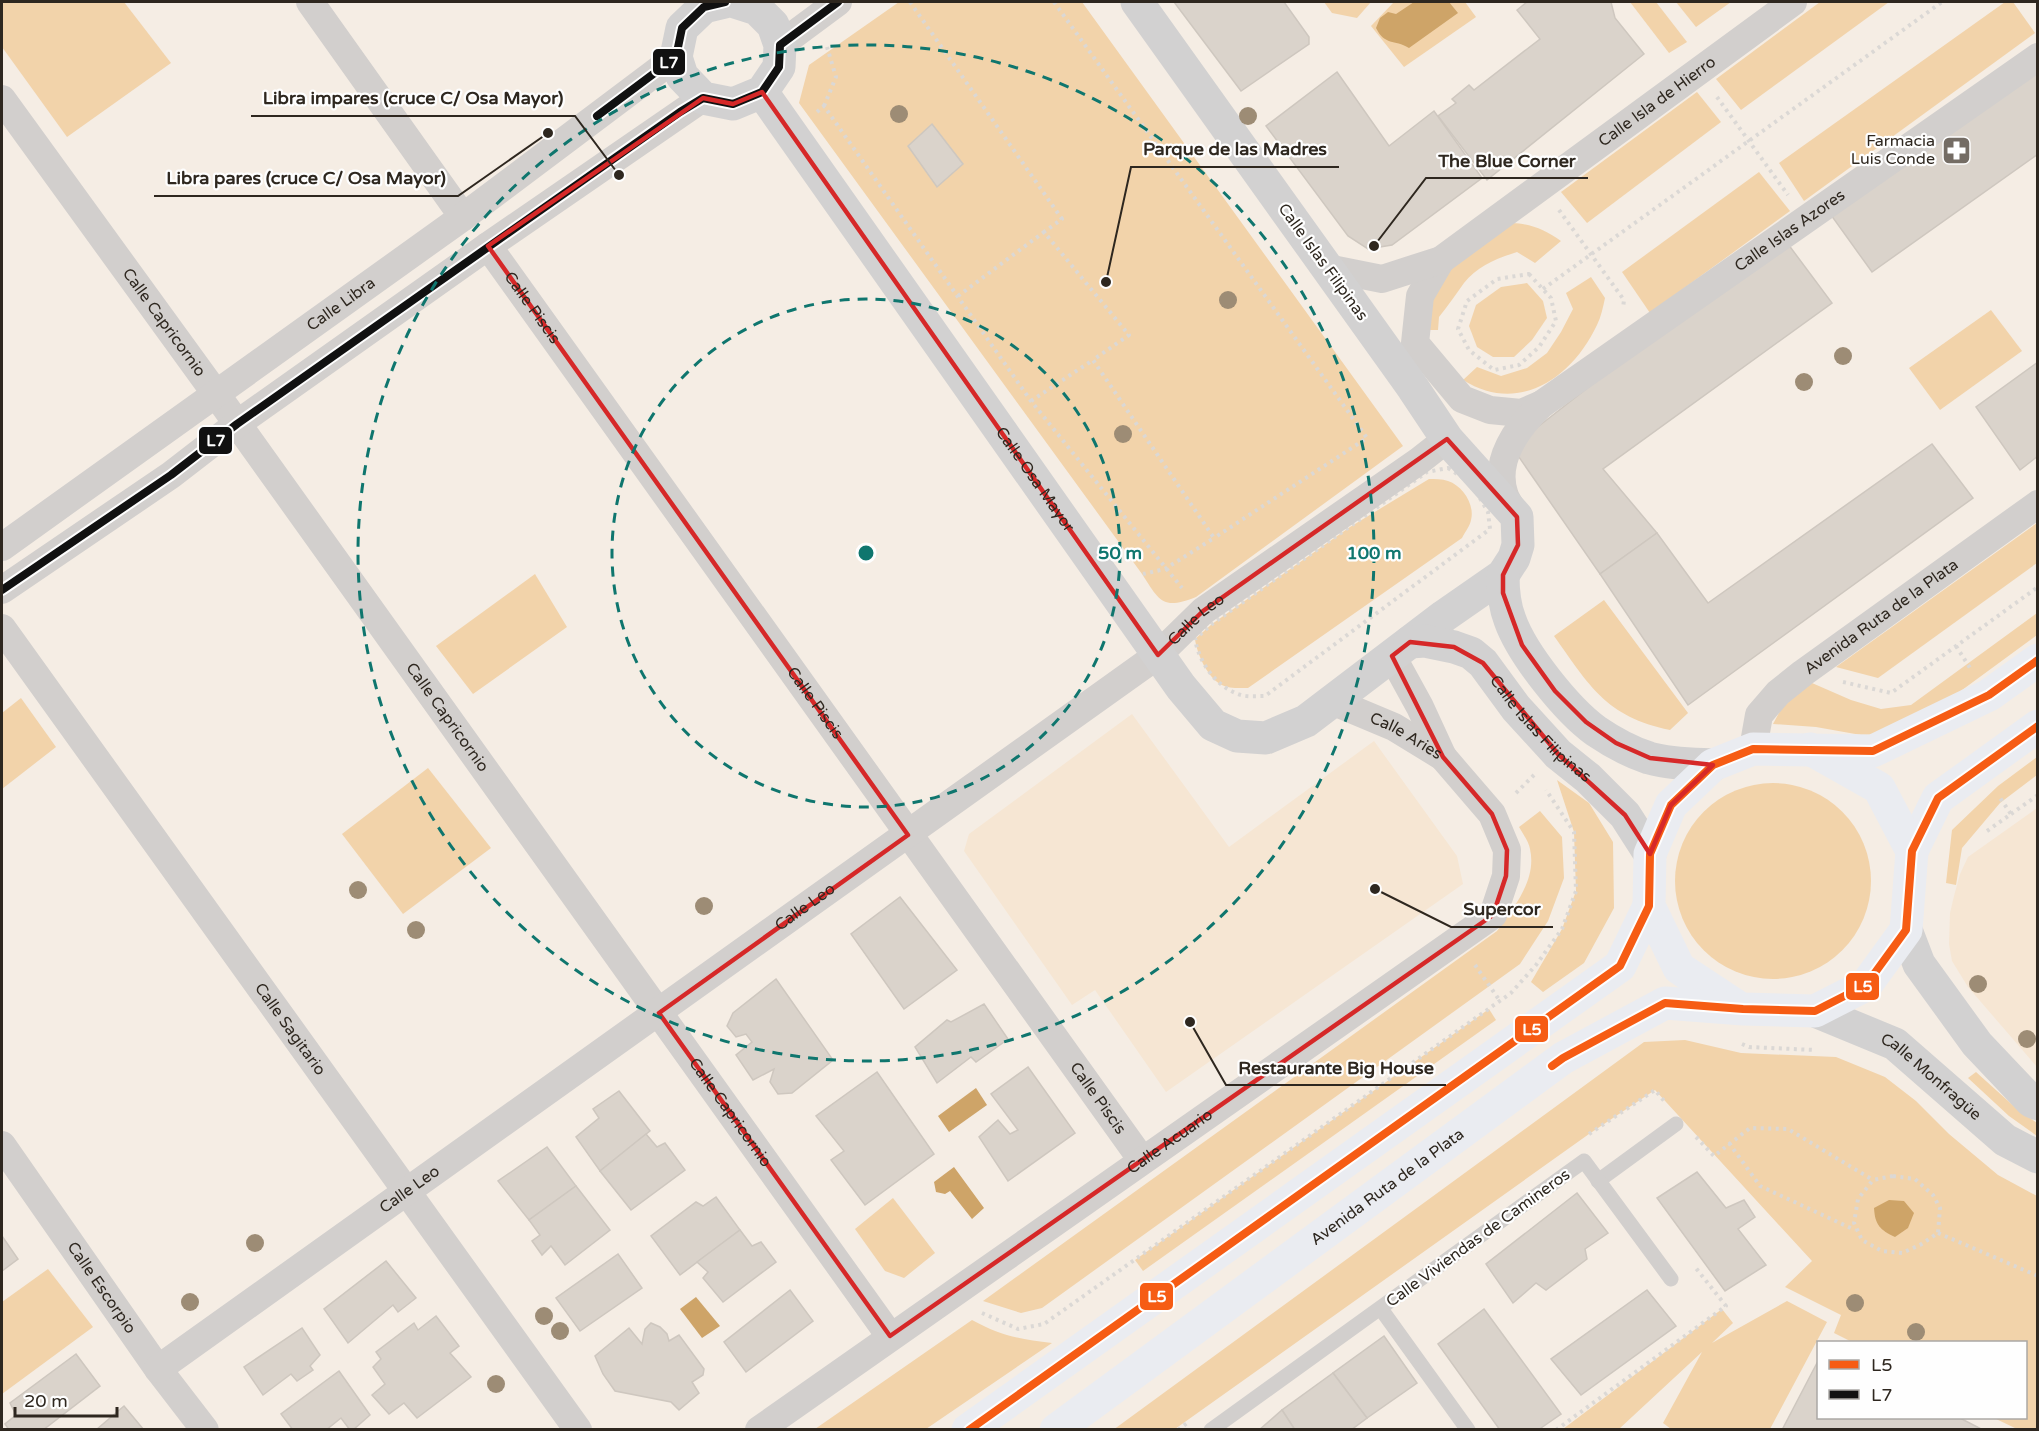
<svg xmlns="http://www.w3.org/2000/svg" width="2039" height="1431" font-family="'Varela Round',sans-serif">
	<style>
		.built { fill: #f6e6d3 }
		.green { fill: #f2d3aa }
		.water { fill: #cea468 }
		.building { fill: #dad3cb; stroke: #cec7bf; stroke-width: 1.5 }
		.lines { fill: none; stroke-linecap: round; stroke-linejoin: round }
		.path { stroke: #dbd8d5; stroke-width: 4; stroke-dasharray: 3 4.5; stroke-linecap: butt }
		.lane { stroke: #d2cfcd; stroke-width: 15 }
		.street { stroke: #d2cfcd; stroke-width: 28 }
		.secondary { stroke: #d2d1d1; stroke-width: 33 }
		.primary { stroke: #eaecf1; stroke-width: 33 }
		.bus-1-casing { stroke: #fefefe; stroke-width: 12 }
		.bus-2-casing { stroke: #fefefe; stroke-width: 12 }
		.bus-1 { stroke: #f65c14; stroke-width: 8 }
		.bus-2 { stroke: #111; stroke-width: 8 }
		.tree { fill: #9d8c75 }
		.marked { fill: none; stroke: #d62828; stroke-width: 4.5; stroke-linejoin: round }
		.ring { fill: none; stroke: #0f766e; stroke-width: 3; stroke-dasharray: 10 8 }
		.labels { text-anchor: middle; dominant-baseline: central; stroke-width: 4.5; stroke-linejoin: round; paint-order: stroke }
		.street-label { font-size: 16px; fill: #2e271f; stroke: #fefefe }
		.poi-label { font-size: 16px; fill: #2e271f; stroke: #fefefe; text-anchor: end }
		.centre { fill: #0f766e; stroke: #fefefe; stroke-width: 3 }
		.ring-label { font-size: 18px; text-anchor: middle; font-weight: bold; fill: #0f766e; stroke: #fefefe; stroke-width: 4.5; stroke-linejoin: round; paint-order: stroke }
		.leader { fill: none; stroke: #2e271f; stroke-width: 2 }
		.callout-dot { fill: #2e271f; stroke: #fefefe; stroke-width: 2 }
		.callout-label { font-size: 18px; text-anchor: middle; font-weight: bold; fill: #2e271f; stroke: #fefefe; stroke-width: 4.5; stroke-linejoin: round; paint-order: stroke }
		.line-badge { stroke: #fefefe; stroke-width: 2 }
		.badge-label { font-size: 16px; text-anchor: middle; font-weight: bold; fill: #fff }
	</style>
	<rect width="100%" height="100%" fill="#f5ede4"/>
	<!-- built -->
	<g class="built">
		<path d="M1132,714L1229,847L1374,741L1457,856L1463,884L1166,1092L1095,990L1072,1005L964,851L969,834Z"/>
		<path d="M2037,808V1067L1968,987L1952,961L1949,944L1950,913L1954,896L1960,874L1968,857Z"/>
	</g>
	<!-- green -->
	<g class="green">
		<path d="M2,2H124L171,63L67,137L2,47Z"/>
		<path d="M899,2H1082L1403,446L1196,597C1163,610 1160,602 1142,574L799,103L809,65Z"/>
		<path d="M1324,2H1371L1357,18L1332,13Z"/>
		<path d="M1394,2H1465L1476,17L1404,67L1371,26Z"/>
		<path d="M1630,2H1656L1687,42L1669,53Z"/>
		<path d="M1676,2H1731L1696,27Z"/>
		<path d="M1820,2H1889L1741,110L1716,79Z"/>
		<path d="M2005,2H2013L2035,33L1804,201L1779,163Z"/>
		<path d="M1697,92L1721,122L1587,223L1561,192Z"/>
		<path d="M1759,172L1790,211L1650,313L1622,272Z"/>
		<path d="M1512,223C1532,224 1545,230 1561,241L1535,263L1517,252C1498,258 1477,266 1464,283C1456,294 1448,306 1439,317L1438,330H1428L1434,289L1452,267Z"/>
		<path d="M1591,277L1605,298C1603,307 1601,317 1597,325C1572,378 1519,415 1463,380L1477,367L1501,376L1527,368L1547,353L1561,332L1573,309L1566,293Z"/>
		<path d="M1527,283L1543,301L1547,318L1532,340L1514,357H1493L1477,347L1469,326L1476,305L1501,287Z"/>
		<path d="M1991,310L2022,351L1940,410L1909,368Z"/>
		<path d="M1429,479C1435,479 1442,479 1448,481C1463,486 1475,505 1471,520C1470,526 1465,532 1462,538L1248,688C1239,688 1229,689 1220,684C1207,676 1197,654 1195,639L1212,624L1350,527Z"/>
		<path d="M2037,523V563L1878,678L1836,667Z"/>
		<path d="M535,574L567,627L473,694L436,646Z"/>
		<path d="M1604,600L1688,713L1670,730C1606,717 1589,685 1554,636Z"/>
		<path d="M2037,613V635L1928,715L1895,734L1861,735L1816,727L1773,724L1787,698L1812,683L1851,700L1881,709L1911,705Z"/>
		<path d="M21,698L56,747L2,789V713Z"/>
		<path d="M2037,757V775L2000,803L1962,848L1956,885L1946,883L1952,830L1998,786Z"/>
		<path d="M428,768L491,848L403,914L342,834Z"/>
		<path d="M1557,780L1589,803L1613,842L1614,908L1584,963L1543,992L1531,982L1562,929L1576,891L1574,832Z"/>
		<circle cx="1773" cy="881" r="98"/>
		<path d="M1540,811L1562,837L1564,878L1548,921L1520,964L1042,1308L1021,1313L983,1301L1497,931C1514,907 1537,880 1530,849C1529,842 1523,834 1519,827Z"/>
		<path d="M1489,1009L1496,1020L1143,1271L1135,1260Z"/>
		<path d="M1685,1040L1741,1053L1836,1057L1885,1077L1916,1101L1949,1134L1998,1175L2037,1196V1429H2017L1994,1418H2026V1342H1852L1834,1333L1841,1315L1785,1287L1812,1261L1655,1090L1589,1134L1175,1429L1113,1430L1644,1042Z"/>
		<path d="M1976,1072L2017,1109L2037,1123V1136L2009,1116L1968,1078Z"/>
		<path d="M893,1198L935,1253L904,1278L885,1271L855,1229Z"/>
		<path d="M48,1269L93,1327L2,1394V1302Z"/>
		<path d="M1787,1301L1827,1322L1770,1429H1671L1663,1423L1702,1352L1619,1429H1563L1722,1309L1733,1323L1712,1343Z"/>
		<path d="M972,1320C1001,1336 1020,1339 1052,1343L926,1429H815Z"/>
	</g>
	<!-- water -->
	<g class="water">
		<path d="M1414,2H1449L1458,13L1409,48C1394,39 1385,46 1376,28L1380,18L1388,12L1396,14Z"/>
		<path d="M976,1088L987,1105L949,1132L938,1116Z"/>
		<path d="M954,1167L984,1208L972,1219L950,1191L945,1194L936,1192L934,1182Z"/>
		<path d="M1889,1200L1904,1201L1914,1213L1908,1228L1895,1237C1880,1230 1875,1225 1874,1208Z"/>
		<path d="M696,1297L720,1326L702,1338L680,1309Z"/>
	</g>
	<!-- building -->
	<g class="building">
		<path d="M1174,2H1284L1309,37V44L1241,91Z"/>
		<path d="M1527,2H1611L1615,18L1644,54L1487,180L1438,116L1456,103L1452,99L1469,85L1474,90L1540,39L1517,10Z"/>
		<path d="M2038,70V154L1872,272L1831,215Z"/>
		<path d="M1337,72L1389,146L1434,111L1482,178L1392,245L1368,249L1348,236L1266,126Z"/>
		<path d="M932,124L963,164L937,187L908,146Z"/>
		<path d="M1782,236L1832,303L1603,469L1657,533L1600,574L1512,447Z"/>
		<path d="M2038,362V456L2020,470L1976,407Z"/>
		<path d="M1932,444L1973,498L1688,705L1600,574L1657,533L1708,603Z"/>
		<path d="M900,897L957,970L904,1009L851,934Z"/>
		<path d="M776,979L833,1060L792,1093L778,1094L770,1082L774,1069L753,1080L736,1055L752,1042L746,1034L736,1037L727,1026L733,1013Z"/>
		<path d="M984,1004L1008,1039L976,1062L971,1057L937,1083L915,1047L947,1020L951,1022Z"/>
		<path d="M1028,1067L1075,1133L1008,1181L979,1137L998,1120L1010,1134L1018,1130L991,1094Z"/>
		<path d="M877,1072L934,1154L865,1205L831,1160L844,1151L816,1116Z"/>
		<path d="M619,1091L650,1131L600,1171L576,1137L599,1118L593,1109Z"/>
		<path d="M646,1134L657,1147L665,1143L685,1170L631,1210L600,1171Z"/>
		<path d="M547,1147L576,1186L529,1220L498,1181Z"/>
		<path d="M1697,1172L1726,1208L1744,1200L1755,1217L1738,1229L1766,1265L1725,1291L1657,1198Z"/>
		<path d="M576,1186L610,1230L565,1265L551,1246L542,1255L532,1241L540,1235L529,1220Z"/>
		<path d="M1577,1193L1608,1233L1585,1249L1587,1259L1546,1290L1536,1283L1513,1303L1486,1264Z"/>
		<path d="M716,1197L740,1230L680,1275L651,1236L696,1202L703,1206Z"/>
		<path d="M740,1230L752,1246L761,1242L776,1262L723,1302L703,1278L708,1272L697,1262Z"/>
		<path d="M2,1236L18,1259L2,1271Z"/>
		<path d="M618,1254L642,1288L580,1331L556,1298Z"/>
		<path d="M386,1261L416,1298L398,1312L393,1305L348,1343L324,1309Z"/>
		<path d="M790,1290L813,1321L746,1372L724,1342Z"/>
		<path d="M1647,1290L1676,1326L1581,1395L1551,1359Z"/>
		<path d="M1484,1309L1561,1414L1538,1430H1500L1438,1344Z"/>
		<path d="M436,1316L459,1346L450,1353L471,1377L417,1418L404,1403L389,1414L372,1395L385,1384L373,1367L381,1359L376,1352L414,1323L418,1330Z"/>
		<path d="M651,1323L660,1327L667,1334L669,1341L679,1335L704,1369L703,1375L692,1382L699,1393L679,1410L671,1402L615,1391L603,1374L595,1356L629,1328L642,1344L645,1329Z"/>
		<path d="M302,1328L320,1355L310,1366L313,1370L297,1381L291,1374L263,1395L244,1367Z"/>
		<path d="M1384,1336L1417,1383L1367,1418L1333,1373Z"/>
		<path d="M76,1354L100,1386L43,1430H9L5,1424L16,1415L10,1403Z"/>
		<path d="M1818,1361V1418H1960L1983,1430H1782Z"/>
		<path d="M339,1371L370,1415L353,1430H350L341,1418L326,1430H293L281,1414Z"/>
		<path d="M1333,1373L1367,1418L1351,1430H1295L1282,1410Z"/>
		<path d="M124,1406L144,1430H96Z"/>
		<path d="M1282,1410L1295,1430H1259Z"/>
	</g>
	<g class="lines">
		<!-- path -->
		<g class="path">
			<path d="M910,2L1062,219L1044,232L1129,335L1093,360L1214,538L1165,569L1143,574"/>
			<path d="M1054,2L1367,438L1214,538"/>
			<path d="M1717,97L1788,195"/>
			<path d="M824,106L836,77L827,47"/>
			<path d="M817,112L824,106L1031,401L1182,588"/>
			<path d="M1559,210L1624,300L1623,308"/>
			<path d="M1529,274L1551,298L1556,321L1539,347L1519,365L1494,370L1469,350L1458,329L1467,301L1497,279Z"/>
			<path d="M1543,289L1942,2"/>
			<path d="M958,296L1044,232"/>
			<path d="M1031,401L1093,360"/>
			<path d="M1448,468L1471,483L1488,512L1490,529L1265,696C1257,696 1248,697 1241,695C1217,688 1199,663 1195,639L1212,624L1427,472Z"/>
			<path d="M1956,646L1970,668"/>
			<path d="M1843,682L1891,693L2038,587"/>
			<path d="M1516,793L1534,775"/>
			<path d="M2011,814L2038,795"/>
			<path d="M1987,831L2011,814L1998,795"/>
			<path d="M1475,965L1500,1001"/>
			<path d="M1742,1044L1749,1047L1815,1050"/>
			<path d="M1589,1134L1655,1090L1665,1102"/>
			<path d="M1696,1137L1714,1156L1750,1128L1788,1129L1873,1180"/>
			<path d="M1729,1143L1760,1186L1855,1230"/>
			<path d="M1893,1176L1915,1179L1933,1195L1940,1208L1938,1233L1920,1245L1902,1253L1882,1251L1862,1240L1854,1223L1858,1199L1873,1180Z"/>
			<path d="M1938,1233L2038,1276"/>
			<path d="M982,1313L1018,1329L1044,1324L1511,993L1536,965L1562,929L1576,891L1574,832L1546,790"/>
			<path d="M1178,1430L1187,1423"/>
			<path d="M1556,1430L1726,1306L1695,1267"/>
		</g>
		<!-- lane -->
		<g class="lane">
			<path d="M1598,1181L1676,1124"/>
			<path d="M1381,1309L1468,1430"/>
			<path d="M1211,1430L1584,1161L1671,1279"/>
		</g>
		<!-- street -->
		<g class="street">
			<path d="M310,2L463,217"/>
			<path d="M780,45L838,2"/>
			<path id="s1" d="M2,99L216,394L890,1336"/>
			<path id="s2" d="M488,246L1142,1160"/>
			<path d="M1441,260L1420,296L1415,343L1462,399L1490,410L1521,413L1542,404"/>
			<path id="s3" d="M1327,268L1382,279L1441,260L1793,2"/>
			<path id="s4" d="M1514,512C1511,507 1507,501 1505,496C1492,461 1518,426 1542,404L2038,57"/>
			<path id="s5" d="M2,547L463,217L676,57"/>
			<path d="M2,590L171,475L237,424L488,246L703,98"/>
			<path id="s6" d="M2,628L578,1430"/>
			<path id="s7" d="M1332,701L1394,727L1443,757"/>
			<path id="s8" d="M1753,749L1759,715L1778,693L1803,673L2038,504"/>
			<path id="s9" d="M2,1145L158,1369L205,1430"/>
			<path id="s10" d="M158,1369L1158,655L1203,611L1419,461L1447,439"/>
			<path id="s11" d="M759,1430L1493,915L1506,876L1507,850L1492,814L1443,757L1420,707L1392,656"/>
		</g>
		<!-- secondary -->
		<g class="secondary">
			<path d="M725,2L704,7L682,28L676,57L682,76L703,98L733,104L762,92L779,67L780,45L773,25L757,9L735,2"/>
			<path id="s12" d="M762,92L1181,687L1213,725L1237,736L1266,738L1306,721L1444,616L1503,575L1514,558L1518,545L1517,517L1447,439L1413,388L1137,2"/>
			<path d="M1503,575C1503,590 1504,605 1510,620C1522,654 1567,710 1596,731C1612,742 1631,752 1649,758C1670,764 1692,764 1713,765"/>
			<path id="s13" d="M1410,642L1425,641L1454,647L1471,653L1483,663L1516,708L1558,754L1588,778L1625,815L1650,854"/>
			<path d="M1906,930L1919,964L1977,1044L2031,1101L2038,1104"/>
			<path id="s14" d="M1815,1011L1895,1044L2005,1140L2038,1157"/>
		</g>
		<!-- primary -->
		<g class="primary">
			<path d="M1912,851L1938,798L2038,726"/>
			<path d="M1738,1007L1679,968L1649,906L1650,854L1671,805L1713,765L1753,749L1873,751L1989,695L2038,660"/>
			<path d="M968,1430L1620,966L1649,906"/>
			<path id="s15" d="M1056,1430L1563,1058L1665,1003L1743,1009L1815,1011L1866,985L1906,930L1912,851L1879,788L1810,749"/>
		</g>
		<defs>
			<g id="bus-1">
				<path d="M1552,1066L1563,1058L1665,1003L1743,1009L1815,1011L1866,985L1906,930L1912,851L1938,798L2038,726"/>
				<path d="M969,1430L1620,966L1649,906L1650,854L1671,805L1713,765L1753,749L1873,751L1989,695L2038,660"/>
			</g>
			<g id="bus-2">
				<path d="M597,116L676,57L682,28L704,7L725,2"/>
				<path d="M2,590L171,475L237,424L680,112L703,98L733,104L762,92L779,67L780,45L838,2"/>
			</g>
		</defs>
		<!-- bus-1 casing -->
		<use href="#bus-1" class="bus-1-casing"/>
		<!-- bus-2 casing -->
		<use href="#bus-2" class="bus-2-casing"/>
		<!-- bus-1 -->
		<use href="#bus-1" class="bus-1"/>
		<!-- bus-2 -->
		<use href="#bus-2" class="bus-2"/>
	</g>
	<!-- trees -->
	<g class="tree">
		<circle cx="899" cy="114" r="9"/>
		<circle cx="1248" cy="116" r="9"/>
		<circle cx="1228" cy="300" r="9"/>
		<circle cx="1843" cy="356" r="9"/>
		<circle cx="1804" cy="382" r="9"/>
		<circle cx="1123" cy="434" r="9"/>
		<circle cx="358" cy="890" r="9"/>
		<circle cx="704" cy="906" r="9"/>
		<circle cx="416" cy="930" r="9"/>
		<circle cx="1978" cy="984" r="9"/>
		<circle cx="2027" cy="1039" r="9"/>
		<circle cx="255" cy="1243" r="9"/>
		<circle cx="190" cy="1302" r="9"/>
		<circle cx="1855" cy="1303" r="9"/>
		<circle cx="544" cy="1316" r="9"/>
		<circle cx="560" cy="1331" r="9"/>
		<circle cx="1916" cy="1332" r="9"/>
		<circle cx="496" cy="1384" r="9"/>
	</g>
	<!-- marked area -->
	<path class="marked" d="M762,92L1158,655L1203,611L1447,439L1517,517L1518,545L1503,575V593L1522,645L1555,691L1586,722L1616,743L1650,758L1713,765L1671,805L1650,854L1625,815L1558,754L1483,663L1454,647L1410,642L1392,656L1443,757L1492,814L1507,850L1506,876L1493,915L890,1336L659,1013L908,835L488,246L703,98L733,104Z"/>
	<!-- distance rings -->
	<g class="ring">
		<circle cx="866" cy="553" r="254"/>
		<circle cx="866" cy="553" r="508"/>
	</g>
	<!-- icons -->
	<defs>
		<symbol id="pharmacy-square" viewBox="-11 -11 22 22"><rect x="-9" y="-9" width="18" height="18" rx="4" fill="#746c64" stroke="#fefefe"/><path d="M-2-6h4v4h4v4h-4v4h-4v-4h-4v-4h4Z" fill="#fff"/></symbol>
	</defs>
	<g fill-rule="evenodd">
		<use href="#pharmacy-square" x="1940" y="134" width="33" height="33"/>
	</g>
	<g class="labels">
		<!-- street labels -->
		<g class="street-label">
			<text stroke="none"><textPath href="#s3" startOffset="386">Calle Isla de Hierro</textPath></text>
			<text stroke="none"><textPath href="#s4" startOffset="426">Calle Islas Azores</textPath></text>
			<text transform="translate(1323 262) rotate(54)">Calle Islas Filipinas</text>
			<text stroke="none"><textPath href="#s5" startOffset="417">Calle Libra</textPath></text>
			<text stroke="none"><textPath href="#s2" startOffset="76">Calle Piscis</textPath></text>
			<text stroke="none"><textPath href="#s1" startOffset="276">Calle Capricornio</textPath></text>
			<text stroke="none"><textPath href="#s12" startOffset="474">Calle Osa Mayor</textPath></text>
			<text stroke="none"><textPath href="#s8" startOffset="192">Avenida Ruta de la Plata</textPath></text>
			<text stroke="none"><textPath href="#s10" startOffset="1281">Calle Leo</textPath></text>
			<text stroke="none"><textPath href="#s2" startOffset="562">Calle Piscis</textPath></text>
			<text stroke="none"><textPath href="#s1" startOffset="762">Calle Capricornio</textPath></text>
			<text stroke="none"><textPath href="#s13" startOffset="166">Calle Islas Filipinas</textPath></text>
			<text stroke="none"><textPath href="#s7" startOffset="82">Calle Aries</textPath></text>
			<text stroke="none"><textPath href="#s10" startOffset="795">Calle Leo</textPath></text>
			<text stroke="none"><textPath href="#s6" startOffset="494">Calle Sagitario</textPath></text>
			<text stroke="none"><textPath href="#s14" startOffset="135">Calle Monfragüe</textPath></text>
			<text stroke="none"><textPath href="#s2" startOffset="1048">Calle Piscis</textPath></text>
			<text stroke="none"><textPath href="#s1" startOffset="1248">Calle Capricornio</textPath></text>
			<text stroke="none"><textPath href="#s11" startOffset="502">Calle Acuario</textPath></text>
			<text stroke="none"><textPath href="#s15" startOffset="411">Avenida Ruta de la Plata</textPath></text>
			<text stroke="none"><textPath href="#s10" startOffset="309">Calle Leo</textPath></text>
			<text transform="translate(1478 1238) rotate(-36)">Calle Viviendas de Camineros</text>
			<text stroke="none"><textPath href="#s9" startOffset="174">Calle Escorpio</textPath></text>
		</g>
		<!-- poi labels -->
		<g class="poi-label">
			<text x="1935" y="141">Farmacia<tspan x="1935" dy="18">Luis Conde</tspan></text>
		</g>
	</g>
	<circle cx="866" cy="553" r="9" class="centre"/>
	<g class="ring-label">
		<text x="1120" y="559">50 m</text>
		<text x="1374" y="559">100 m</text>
	</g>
	<!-- callouts -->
	<path class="leader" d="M619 175L575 116H251M1106 282L1131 167H1339M1374 246L1426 178H1588M548 133L458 196H154M1375 889L1451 927H1553M1190 1022L1226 1085H1446"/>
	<g class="callout-dot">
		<circle cx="619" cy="175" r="6"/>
		<circle cx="1106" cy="282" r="6"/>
		<circle cx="1374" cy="246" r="6"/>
		<circle cx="548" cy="133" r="6"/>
		<circle cx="1375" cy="889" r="6"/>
		<circle cx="1190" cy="1022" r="6"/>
	</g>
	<g class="callout-label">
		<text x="413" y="104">Libra impares (cruce C/ Osa Mayor)</text>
		<text x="1235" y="155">Parque de las Madres</text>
		<text x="1507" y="167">The Blue Corner</text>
		<text x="306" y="184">Libra pares (cruce C/ Osa Mayor)</text>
		<text x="1502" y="915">Supercor</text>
		<text x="1336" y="1074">Restaurante Big House</text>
	</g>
	<g class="line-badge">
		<rect x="652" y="48" width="34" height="28" rx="6" fill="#111"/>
		<rect x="198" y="426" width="35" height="29" rx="6" fill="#111"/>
		<rect x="1845" y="972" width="35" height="29" rx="6" fill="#f65c14"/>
		<rect x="1514" y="1015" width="35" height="28" rx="6" fill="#f65c14"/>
		<rect x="1139" y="1282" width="35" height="29" rx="6" fill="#f65c14"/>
	</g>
	<g class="badge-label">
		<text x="669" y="68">L7</text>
		<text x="216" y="446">L7</text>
		<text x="1863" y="992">L5</text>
		<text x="1532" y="1035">L5</text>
		<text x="1157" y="1302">L5</text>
	</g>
	<!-- border -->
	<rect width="2039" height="1431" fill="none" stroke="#2e271f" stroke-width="6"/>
	<!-- legend -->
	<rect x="1817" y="1341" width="210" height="78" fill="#fefefe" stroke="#aba8a5" stroke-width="1.5"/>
	<rect x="1829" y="1360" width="30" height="9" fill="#f65c14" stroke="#aba8a5" stroke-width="1.5"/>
	<text x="1871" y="1371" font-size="18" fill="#2e271f">L5</text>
	<rect x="1829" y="1390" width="30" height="9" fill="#111111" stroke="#aba8a5" stroke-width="1.5"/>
	<text x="1871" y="1401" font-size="18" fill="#2e271f">L7</text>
	<!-- scale -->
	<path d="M15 1407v9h102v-9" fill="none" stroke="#2e271f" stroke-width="3"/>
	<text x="24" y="1407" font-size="18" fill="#2e271f" stroke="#fefefe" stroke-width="4.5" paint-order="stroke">20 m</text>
</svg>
